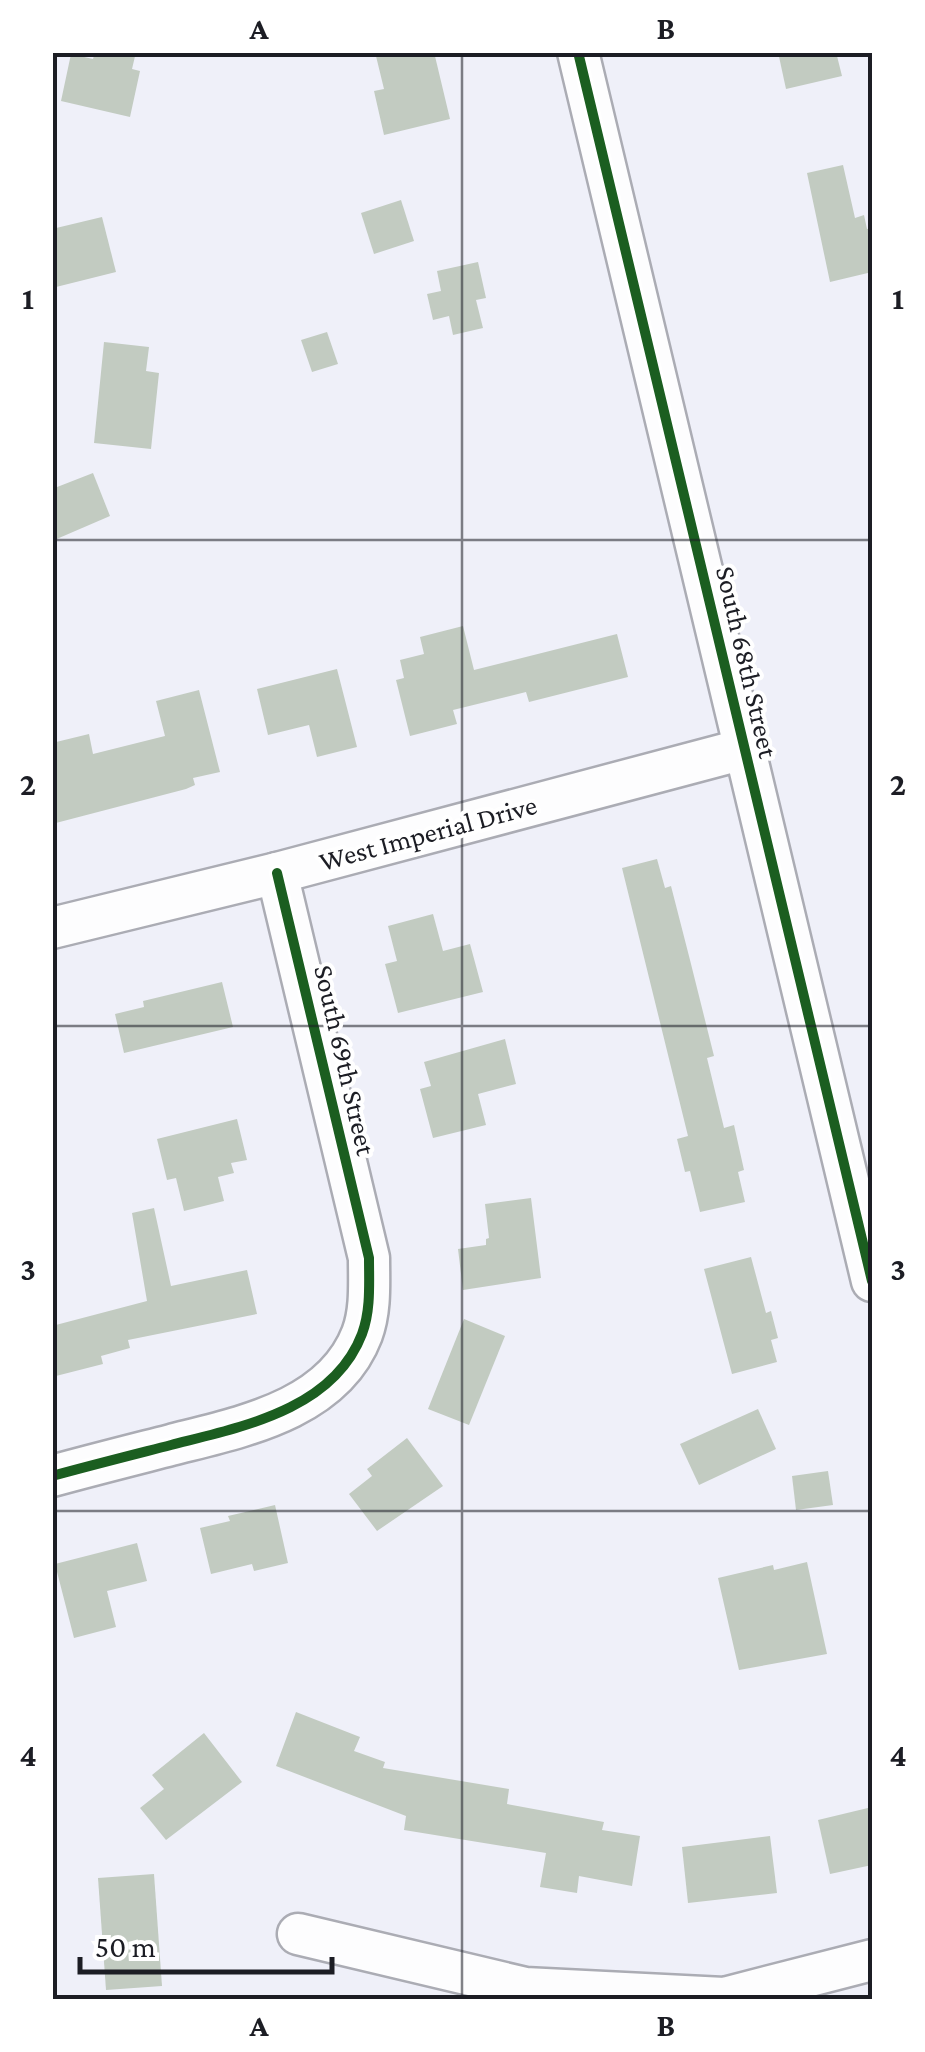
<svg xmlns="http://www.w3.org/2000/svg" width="925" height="2052" font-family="'Crimson Pro',serif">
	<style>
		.building { fill: #c2cbc1 }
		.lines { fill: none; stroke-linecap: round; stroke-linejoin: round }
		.minor-casing { stroke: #abacb4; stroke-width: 45 }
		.minor { stroke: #fdfdfe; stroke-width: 40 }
		.cycleway-casing { stroke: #fff; stroke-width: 16 }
		.cycleway { stroke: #1b5e20; stroke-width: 10 }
		.grid { fill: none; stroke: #1c1d24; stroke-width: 2.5; stroke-opacity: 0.55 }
		.labels { text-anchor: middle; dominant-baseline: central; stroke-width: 8; stroke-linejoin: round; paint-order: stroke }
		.street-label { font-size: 28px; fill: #1c1d24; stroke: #fff }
		.neatline { fill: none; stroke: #1c1d24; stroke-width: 4 }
		.grid-label { font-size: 32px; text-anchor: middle; font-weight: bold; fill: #1c1d24 }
	</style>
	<rect width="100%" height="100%" fill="#eff0f9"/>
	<!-- building -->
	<g class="building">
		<path d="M95,52H136L132,69L140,71L130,117L61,101L71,54L93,59Z"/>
		<path d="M375,52H434L450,119L384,135L374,91L384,89Z"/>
		<path d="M778,52H836L842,76L786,89Z"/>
		<path d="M843,165L855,218L864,215L867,229L872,228V272L830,282L807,173Z"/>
		<path d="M401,200L414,241L374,254L361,213Z"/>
		<path d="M102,217L116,272L52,288V229Z"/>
		<path d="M478,262L486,298L476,300L483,328L453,335L449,316L433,320L427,294L441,291L437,271Z"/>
		<path d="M327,332L338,364L312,372L301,340Z"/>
		<path d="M104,342L149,347L146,371L159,373L151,449L94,443Z"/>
		<path d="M93,473L110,516L52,541V489Z"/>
		<path d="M463,626L474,670L617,634L628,677L529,702L526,692L453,710L457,724L410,736L396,680L404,678L400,660L424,654L420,637Z"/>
		<path d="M337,669L357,747L317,757L309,725L268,735L257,689Z"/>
		<path d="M199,690L220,772L193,778L195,785L186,789L52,824V743L89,734L93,754L165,736L156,701Z"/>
		<path d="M657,859L665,888L671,886L690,960L714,1056L707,1058L724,1128L734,1125L744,1170L738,1172L745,1202L700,1212L690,1171L685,1172L677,1139L688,1136L622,868Z"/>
		<path d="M433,914L443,951L470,944L483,992L398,1013L385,964L397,961L388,926Z"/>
		<path d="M222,982L233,1027L124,1053L115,1014L144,1007L143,1001Z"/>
		<path d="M505,1039L516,1084L478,1094L486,1125L433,1138L420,1089L431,1086L424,1062Z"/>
		<path d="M237,1119L247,1160L231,1163L234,1173L218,1177L224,1201L184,1211L176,1178L167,1180L157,1139Z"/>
		<path d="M531,1198L541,1278L463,1290L458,1249L486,1245V1239L489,1238L485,1204Z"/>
		<path d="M154,1208L171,1286L247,1270L257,1314L128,1340L130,1348L101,1356L103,1364L52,1377V1326L147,1301L132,1213Z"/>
		<path d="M751,1257L766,1313L771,1311L778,1338L771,1340L777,1362L732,1374L704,1269Z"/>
		<path d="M464,1319L505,1336L469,1425L428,1409Z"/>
		<path d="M758,1409L776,1449L699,1485L680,1444Z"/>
		<path d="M407,1438L443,1486L377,1531L349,1494L372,1476L367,1469Z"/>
		<path d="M828,1471L833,1505L796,1510L792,1476Z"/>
		<path d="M275,1505L288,1563L254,1571L252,1564L211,1574L200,1528L230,1521L228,1516Z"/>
		<path d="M137,1543L147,1581L107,1591L116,1627L74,1638L55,1564Z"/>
		<path d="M807,1562L827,1654L739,1670L718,1578L773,1565L774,1570Z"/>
		<path d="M296,1712L360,1737L354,1751L385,1762L383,1768L509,1789L507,1804L604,1822L602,1830L640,1836L632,1886L579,1876L577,1893L540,1887L546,1853L404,1830L406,1816L276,1766Z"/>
		<path d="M204,1733L242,1782L166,1840L140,1808L164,1789L152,1775Z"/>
		<path d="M872,1807V1865L830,1874L818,1820Z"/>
		<path d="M770,1836L777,1893L688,1903L682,1847Z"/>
		<path d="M154,1874L162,1986L106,1990L98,1878Z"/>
	</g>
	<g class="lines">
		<defs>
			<g id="minor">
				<path d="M578,52L872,1281"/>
				<path d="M52,928L277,873L744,749"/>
				<path d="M52,1476C92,1465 132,1455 171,1445C241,1427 333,1410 362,1334C371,1310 369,1283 369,1258L277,873"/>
				<path d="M298,1934L525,1988L724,1998L872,1960"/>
			</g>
		</defs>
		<!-- minor casing -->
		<use href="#minor" class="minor-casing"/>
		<!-- minor -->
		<use href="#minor" class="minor"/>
		<defs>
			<g id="cycleway">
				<path d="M578,52L872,1281"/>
				<path d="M52,1476C92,1465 132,1455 171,1445C241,1427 333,1410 362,1334C371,1310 369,1283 369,1258L277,873"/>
			</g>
		</defs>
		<!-- cycleway casing -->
		<use href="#cycleway" class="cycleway-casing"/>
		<!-- cycleway -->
		<use href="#cycleway" class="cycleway"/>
	</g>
	<!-- grid -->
	<path class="grid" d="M462,52V2000M52,540H872M52,1026H872M52,1511H872"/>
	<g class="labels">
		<!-- street labels -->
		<g class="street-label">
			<text transform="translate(747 662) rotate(77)">South 68th Street</text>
			<text transform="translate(428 833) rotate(-15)">West Imperial Drive</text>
			<text transform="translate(345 1060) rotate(77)">South 69th Street</text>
		</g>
	</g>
	<!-- border -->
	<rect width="925" height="2052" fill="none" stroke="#ffffff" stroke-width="110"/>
	<!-- scale -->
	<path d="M80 1957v15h252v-15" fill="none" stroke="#1c1d24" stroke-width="5"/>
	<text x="95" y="1957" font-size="30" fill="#1c1d24" stroke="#ffffff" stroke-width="8" paint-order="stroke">50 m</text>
	<rect x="55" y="55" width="815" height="1942" class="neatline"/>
	<g class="grid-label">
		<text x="259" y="39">A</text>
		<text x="666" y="39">B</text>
		<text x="28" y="309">1</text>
		<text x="898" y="309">1</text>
		<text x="28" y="795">2</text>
		<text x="898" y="795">2</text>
		<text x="28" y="1280">3</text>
		<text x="898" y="1280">3</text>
		<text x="28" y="1766">4</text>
		<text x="898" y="1766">4</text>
		<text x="259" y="2036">A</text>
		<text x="666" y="2036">B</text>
	</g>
</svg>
